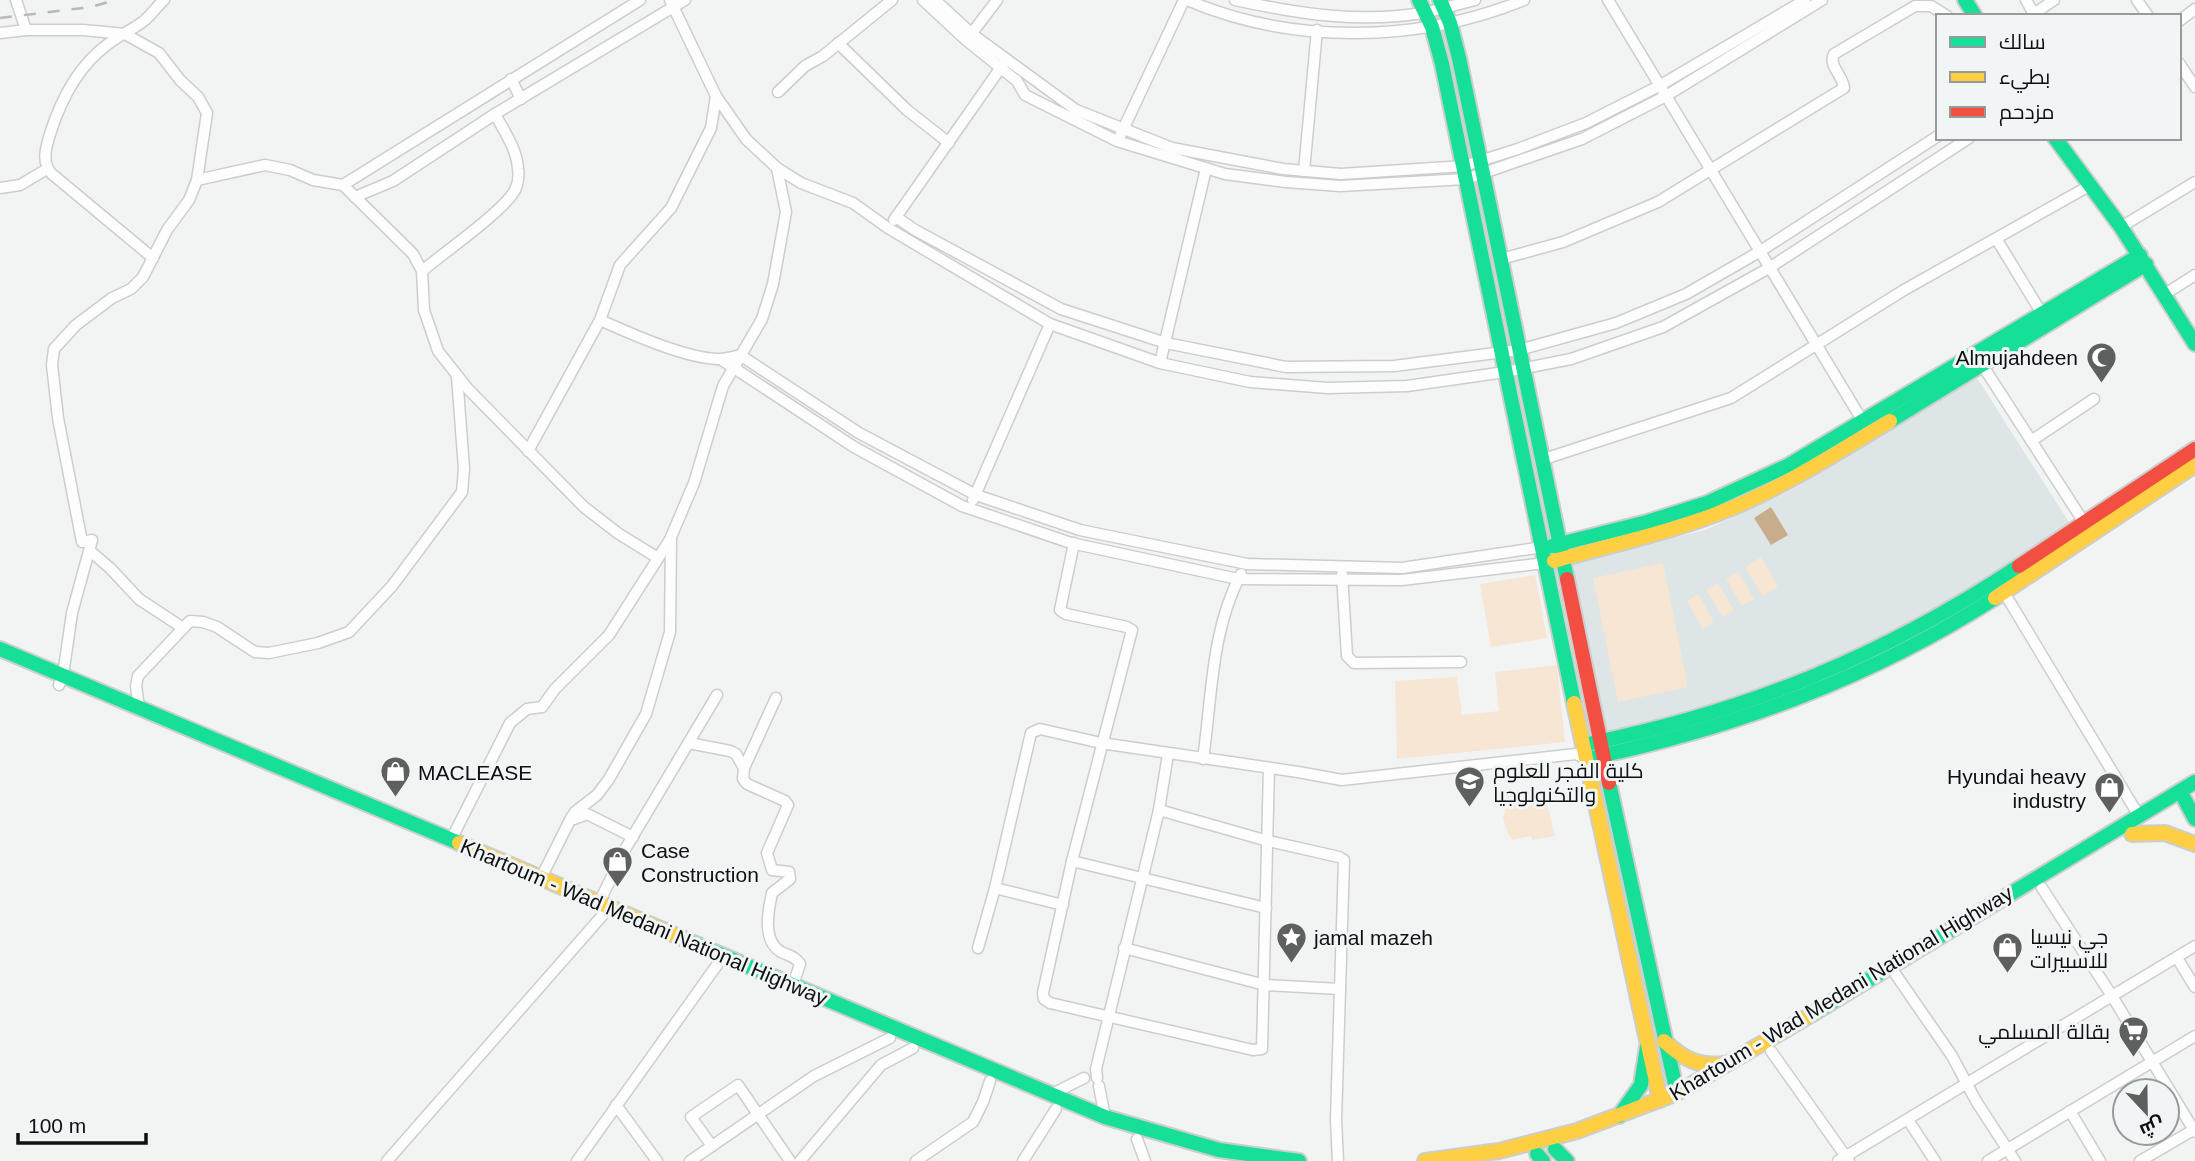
<svg xmlns="http://www.w3.org/2000/svg" width="2195" height="1161" font-family="Helvetica,Cairo,sans-serif">
	<style>
		.built { fill: #dde5e6 }
		.green { fill: #f6e6d3 }
		.water { fill: #c8ad8d }
		.lines { fill: none; stroke-linecap: round; stroke-linejoin: round }
		.street-casing { stroke: #cccece; stroke-width: 13 }
		.fast-casing { stroke: #cccece; stroke-width: 18 }
		.slow-casing { stroke: #cccece; stroke-width: 18 }
		.jam-casing { stroke: #cccece; stroke-width: 18 }
		.street { stroke: #fdfdfd; stroke-width: 10 }
		.fast { stroke: #16e098; stroke-width: 14 }
		.slow { stroke: #ffcf43; stroke-width: 14 }
		.jam { stroke: #f24e42; stroke-width: 14 }
		.rail { stroke: #b7b8b8; stroke-width: 2.5; stroke-dasharray: 12 12; stroke-linecap: butt }
		.labels { text-anchor: middle; dominant-baseline: central; stroke-width: 6; stroke-linejoin: round; paint-order: stroke }
		.poi-label { font-size: 21px; fill: #0f1111; stroke: #f1f5f5; text-anchor: start }
		.street-label { font-size: 21px; fill: #0f1111; stroke: #f1f5f5 }
	</style>
	<rect width="100%" height="100%" fill="#f2f4f4"/>
	<!-- built -->
	<path class="built" d="M1977,378L2072,527L1991,579L1872,648L1785,687L1607,736L1569,563L1705,530L1734,517L1790,491Z"/>
	<!-- green -->
	<g class="green">
		<path d="M1761,557L1778,587L1762,596L1745,567Z"/>
		<path d="M1663,563L1688,687L1618,702L1593,578Z"/>
		<path d="M1738,572L1754,599L1742,606L1726,579Z"/>
		<path d="M1535,575L1547,638L1491,647L1480,584Z"/>
		<path d="M1718,583L1734,610L1723,617L1706,590Z"/>
		<path d="M1698,594L1714,622L1703,629L1687,601Z"/>
		<path d="M1557,665L1565,742L1397,759L1395,681L1457,677L1462,715L1499,711L1495,672Z"/>
		<path d="M1525,791L1532,800L1548,807L1555,836L1532,840L1531,836L1512,840L1511,836H1509L1503,818L1506,808L1501,795Z"/>
	</g>
	<!-- water -->
	<path class="water" d="M1771,507L1788,535L1771,545L1754,518Z"/>
	<g class="lines">
		<defs>
			<g id="street">
				<path d="M16,0L26,30"/>
				<path d="M670,0L716,96L746,139L777,168L801,183L853,203L888,228L1050,324L1160,363L1250,382L1328,388L1407,386L1505,372L1571,359L1663,327L1769,268L1969,138"/>
				<path d="M923,0L966,40L1017,81L1025,95L1117,141L1225,174L1286,182L1340,186L1466,179L1582,139L1666,96L1822,0"/>
				<path d="M935,0L972,34L1076,110L1172,148L1283,169L1341,174L1464,166L1518,149L1586,123L1659,86L1805,0"/>
				<path d="M1187,0C1292,45 1418,43 1524,0"/>
				<path d="M1235,0C1299,14 1363,24 1428,12C1444,8 1460,4 1475,0"/>
				<path d="M1608,0L1865,425"/>
				<path d="M2026,0L2034,14"/>
				<path d="M2137,0L2148,16"/>
				<path d="M2031,16L2054,0"/>
				<path d="M2179,21L2195,9"/>
				<path d="M0,33L26,30H83L125,34L159,53L180,80L198,97L207,113L197,180L189,200L167,230L143,277L131,289L112,298L76,325L54,349L52,365L58,418L82,542L92,540L72,613L63,675L59,685"/>
				<path d="M969,37L997,0"/>
				<path d="M838,43L907,110L949,143"/>
				<path d="M2179,63L2195,87"/>
				<path d="M511,79L521,99"/>
				<path d="M778,92L805,66L823,56L892,0"/>
				<path d="M1120,136L1184,0"/>
				<path d="M1304,171L1317,30"/>
				<path d="M197,180L265,165L290,170L313,180L343,185L413,254L422,271L424,310L438,351L468,389L584,507L619,534L658,558"/>
				<path d="M343,185L640,0"/>
				<path d="M0,188L20,185L47,169"/>
				<path d="M355,197L393,181L495,114L685,0"/>
				<path d="M896,217L915,230L1061,309L1166,343L1286,367L1394,366L1519,350L1616,323L1686,294L1759,252L1938,136"/>
				<path d="M894,220L1004,63"/>
				<path d="M2121,227L2195,182"/>
				<path d="M1997,240L2044,317"/>
				<path d="M153,258L52,174C41,163 46,147 50,134C61,99 78,66 108,44C120,35 134,29 145,20C152,14 157,6 164,0"/>
				<path d="M1501,259L1563,242L1658,202L1844,88C1843,75 1828,66 1834,54L1915,6H1931L1947,16"/>
				<path d="M422,271C442,254 505,210 515,190C518,184 519,175 518,169C517,149 504,131 495,114"/>
				<path d="M2165,294L2195,275"/>
				<path d="M600,320C629,333 687,359 719,359C726,359 733,357 740,355L859,433L976,495L1080,530L1247,564L1402,568L1543,547"/>
				<path d="M722,360L854,447L962,506L1071,543L1238,579L1402,580L1545,563"/>
				<path d="M1979,360L2087,527"/>
				<path d="M1160,363L1206,169"/>
				<path d="M2031,441L2094,399"/>
				<path d="M528,451L600,320L620,265L671,208L711,128L716,96"/>
				<path d="M1541,460L1731,398L1904,290L2089,186"/>
				<path d="M973,500L1050,324"/>
				<path d="M1074,543L1060,610L1066,614L1127,627L1132,630L1072,861L1043,993L1044,999L1050,1003L1253,1050L1262,1049L1269,768"/>
				<path d="M90,551L110,568L139,599L183,628"/>
				<path d="M1342,574L1347,656L1354,663L1461,662"/>
				<path d="M2002,589L2139,816"/>
				<path d="M776,698L744,768L743,779L747,784L785,801L788,805L767,853L772,870L789,872L790,879L772,893C768,911 762,941 781,952C789,956 795,956 800,964L793,985"/>
				<path d="M139,707L136,686L138,676L190,621L203,622L217,627L255,652L269,653L318,643L349,632L392,586L462,492L464,469L457,376"/>
				<path d="M689,743L730,751L736,754L744,768"/>
				<path d="M1203,759C1212,697 1211,630 1241,574"/>
				<path d="M1159,810L1268,841L1339,857L1344,860L1336,1120L1338,1161"/>
				<path d="M574,819L587,814L633,837"/>
				<path d="M451,840L510,723L527,709L542,707L555,689L609,635L671,538"/>
				<path d="M1072,861L1266,908"/>
				<path d="M541,878L571,818L575,812L597,795L609,779L646,714L670,632L671,537L694,483L723,386L762,319L773,284L786,212L777,168"/>
				<path d="M995,888L1063,905"/>
				<path d="M2042,888L2112,996L2195,1132"/>
				<path d="M599,903L624,851L717,695"/>
				<path d="M978,948L995,888L1031,733L1040,729L1101,743L1298,772L1342,780L1576,754L1586,759"/>
				<path d="M1124,948L1265,985L1340,989"/>
				<path d="M2177,958L2195,987"/>
				<path d="M1896,975L1952,1056L1976,1101L2015,1161"/>
				<path d="M1771,1051L1849,1161"/>
				<path d="M1097,1078L1096,1069L1159,810L1168,754"/>
				<path d="M1099,1086L1105,1117"/>
				<path d="M1050,1095L1084,1078"/>
				<path d="M616,1105L657,1161"/>
				<path d="M2070,1111L2100,1161"/>
				<path d="M1908,1120L1935,1161"/>
				<path d="M1137,1139L1145,1161"/>
				<path d="M712,1146L691,1117L738,1085L790,1161"/>
				<path d="M387,1161L602,916"/>
				<path d="M577,1161L717,965"/>
				<path d="M690,1161L814,1076L890,1038"/>
				<path d="M800,1161L881,1065L913,1048"/>
				<path d="M916,1161L973,1122L983,1102L990,1081"/>
				<path d="M1023,1161L1056,1109"/>
				<path d="M1838,1161L2195,946"/>
				<path d="M1988,1161L2195,1036"/>
				<path d="M2140,1161L2195,1129"/>
			</g>
			<g id="fast">
				<path d="M1419,0L1432,27L1442,64L1574,703"/>
				<path d="M1440,0L1450,23L1459,58L1567,579"/>
				<path d="M1965,0L1975,16"/>
				<path d="M2055,138L2121,227L2195,344"/>
				<path d="M1890,421L2146,264"/>
				<path d="M1552,546L1647,522L1707,503L1789,465L2140,255"/>
				<path d="M0,649L459,843"/>
				<path d="M1592,743C1749,711 1885,655 2019,566"/>
				<path d="M1595,757C1739,726 1870,678 1995,598"/>
				<path d="M1609,783L1677,1093"/>
				<path d="M2180,791L2195,819"/>
				<path d="M684,939L1105,1117L1219,1150L1299,1161"/>
				<path d="M1814,1013L2195,782"/>
				<path d="M1619,1116L1641,1085L1647,1047"/>
				<path d="M1555,1149L1567,1161"/>
				<path d="M1537,1154L1543,1161"/>
			</g>
			<g id="slow">
				<path d="M1554,561C1614,544 1677,531 1734,507C1789,484 1839,451 1890,421"/>
				<path d="M1995,598L2195,465"/>
				<path d="M1574,703L1660,1100"/>
				<path d="M2132,834L2165,833L2195,844"/>
				<path d="M459,843L684,939"/>
				<path d="M1664,1041C1683,1059 1698,1067 1725,1064"/>
				<path d="M1425,1161L1499,1151L1577,1131L1677,1093L1814,1013"/>
			</g>
			<g id="jam">
				<path d="M2019,566L2195,449"/>
				<path d="M1567,579L1609,783"/>
			</g>
		</defs>
		<!-- street casing -->
		<use href="#street" class="street-casing"/>
		<!-- fast casing -->
		<use href="#fast" class="fast-casing"/>
		<!-- slow casing -->
		<use href="#slow" class="slow-casing"/>
		<!-- jam casing -->
		<use href="#jam" class="jam-casing"/>
		<!-- street -->
		<use href="#street" class="street"/>
		<!-- fast -->
		<use href="#fast" class="fast"/>
		<!-- slow -->
		<use href="#slow" class="slow"/>
		<!-- jam -->
		<use href="#jam" class="jam"/>
		<!-- rail -->
		<path class="rail" d="M0,18L91,7L115,0"/>
	</g>
	<!-- icons -->
	<defs>
		<symbol id="mosque-pin" viewBox="-11 -11 22 30"><path d="M0 17L-7.5 6A9.5 9.5 0 1 1 7.5 6Z" fill="#5e6060" stroke="#f1f5f5"/><path d="M3.5-4.9A6 6 0 1 0 3.5 4.9A5 5 0 1 1 3.5-4.9Z" fill="#fff"/></symbol>
		<symbol id="shop-pin" viewBox="-11 -11 22 30"><path d="M0 17L-7.5 6A9.5 9.5 0 1 1 7.5 6Z" fill="#5e6060" stroke="#f1f5f5"/><path d="M-5-2.5h2.3a2.7 3.5 0 0 1 5.4 0H5L5.5 6h-11ZM-1.5-2.5h3a1.5 2.3 0 0 0-3 0Z" fill="#fff"/></symbol>
		<symbol id="university-pin" viewBox="-11 -11 22 30"><path d="M0 17L-7.5 6A9.5 9.5 0 1 1 7.5 6Z" fill="#5e6060" stroke="#f1f5f5"/><path d="M0-5L7-2L0 1L-7-2ZM-4 1L0 2.5L4 1V4Q0 6-4 4Z" fill="#fff"/></symbol>
		<symbol id="sight-pin" viewBox="-11 -11 22 30"><path d="M0 17L-7.5 6A9.5 9.5 0 1 1 7.5 6Z" fill="#5e6060" stroke="#f1f5f5"/><path d="M0-6L1.8-2.2L6-1.7L2.9 1.2L3.7 5.4L0 3.3L-3.7 5.4L-2.9 1.2L-6-1.7L-1.8-2.2Z" fill="#fff"/></symbol>
		<symbol id="supermarket-pin" viewBox="-11 -11 22 30"><path d="M0 17L-7.5 6A9.5 9.5 0 1 1 7.5 6Z" fill="#5e6060" stroke="#f1f5f5"/><path d="M-6-5.5h2.5l.6 2H6L4.5 2H-2.5L-4.4-4H-6ZM-1.5 3.2a1.3 1.3 0 1 0 .1 0ZM3 3.2a1.3 1.3 0 1 0 .1 0Z" fill="#fff"/></symbol>
	</defs>
	<g fill-rule="evenodd">
		<use href="#mosque-pin" x="2084" y="340" width="35" height="47"/>
		<use href="#shop-pin" x="378" y="754" width="35" height="47"/>
		<use href="#university-pin" x="1452" y="764" width="35" height="47"/>
		<use href="#shop-pin" x="2092" y="770" width="35" height="47"/>
		<use href="#shop-pin" x="600" y="844" width="35" height="47"/>
		<use href="#sight-pin" x="1274" y="920" width="35" height="47"/>
		<use href="#shop-pin" x="1990" y="930" width="35" height="47"/>
		<use href="#supermarket-pin" x="2116" y="1014" width="35" height="47"/>
	</g>
	<g class="labels">
		<!-- poi labels -->
		<g class="poi-label">
			<text x="2078" y="357" text-anchor="end">Almujahdeen</text>
			<text x="1493" y="770">كلية الفجر للعلوم<tspan x="1493" dy="24">والتكنولوجيا</tspan></text>
			<text x="418" y="772">MACLEASE</text>
			<text x="2086" y="776" text-anchor="end">Hyundai heavy<tspan x="2086" dy="24">industry</tspan></text>
			<text x="641" y="850">Case<tspan x="641" dy="24">Construction</tspan></text>
			<text x="2030" y="936">جي نيسيا<tspan x="2030" dy="24">للاسبيرات</tspan></text>
			<text x="1314" y="937">jamal mazeh</text>
			<text x="2110" y="1031" text-anchor="end">بقالة المسلمي</text>
		</g>
		<!-- street labels -->
		<g class="street-label">
			<text transform="translate(644 922) rotate(23)">Khartoum - Wad Medani National Highway</text>
			<text transform="translate(1841 993) rotate(-31)">Khartoum - Wad Medani National Highway</text>
		</g>
	</g>
	<!-- legend -->
	<rect x="1936" y="14" width="245" height="126" fill="#f1f5f5" stroke="#979a9a" stroke-width="2"/>
	<rect x="1950" y="37" width="35" height="10" fill="#16e098" stroke="#979a9a" stroke-width="2"/>
	<text x="1999" y="49" font-size="21" fill="#0f1111">سالك</text>
	<rect x="1950" y="72" width="35" height="10" fill="#ffcf43" stroke="#979a9a" stroke-width="2"/>
	<text x="1999" y="84" font-size="21" fill="#0f1111">بطيء</text>
	<rect x="1950" y="107" width="35" height="10" fill="#f24e42" stroke="#979a9a" stroke-width="2"/>
	<text x="1999" y="119" font-size="21" fill="#0f1111">مزدحم</text>
	<!-- north arrow -->
	<g transform="translate(2146 1112) rotate(158)"><circle r="33" fill="#f1f5f5" stroke="#979a9a" stroke-width="2"/>
	<path d="M0-5L12 26L0 18L-12 26Z" fill="#5e6060"/>
	<text y="-10" font-size="19" font-weight="bold" text-anchor="middle" fill="#0f1111">ش</text>
	</g>
	<!-- scale -->
	<path d="M18 1133v10h128v-10" fill="none" stroke="#0f1111" stroke-width="3.5"/>
	<text x="28" y="1133" font-size="21" fill="#0f1111" stroke="#f1f5f5" stroke-width="5" paint-order="stroke">100 m</text>
</svg>
